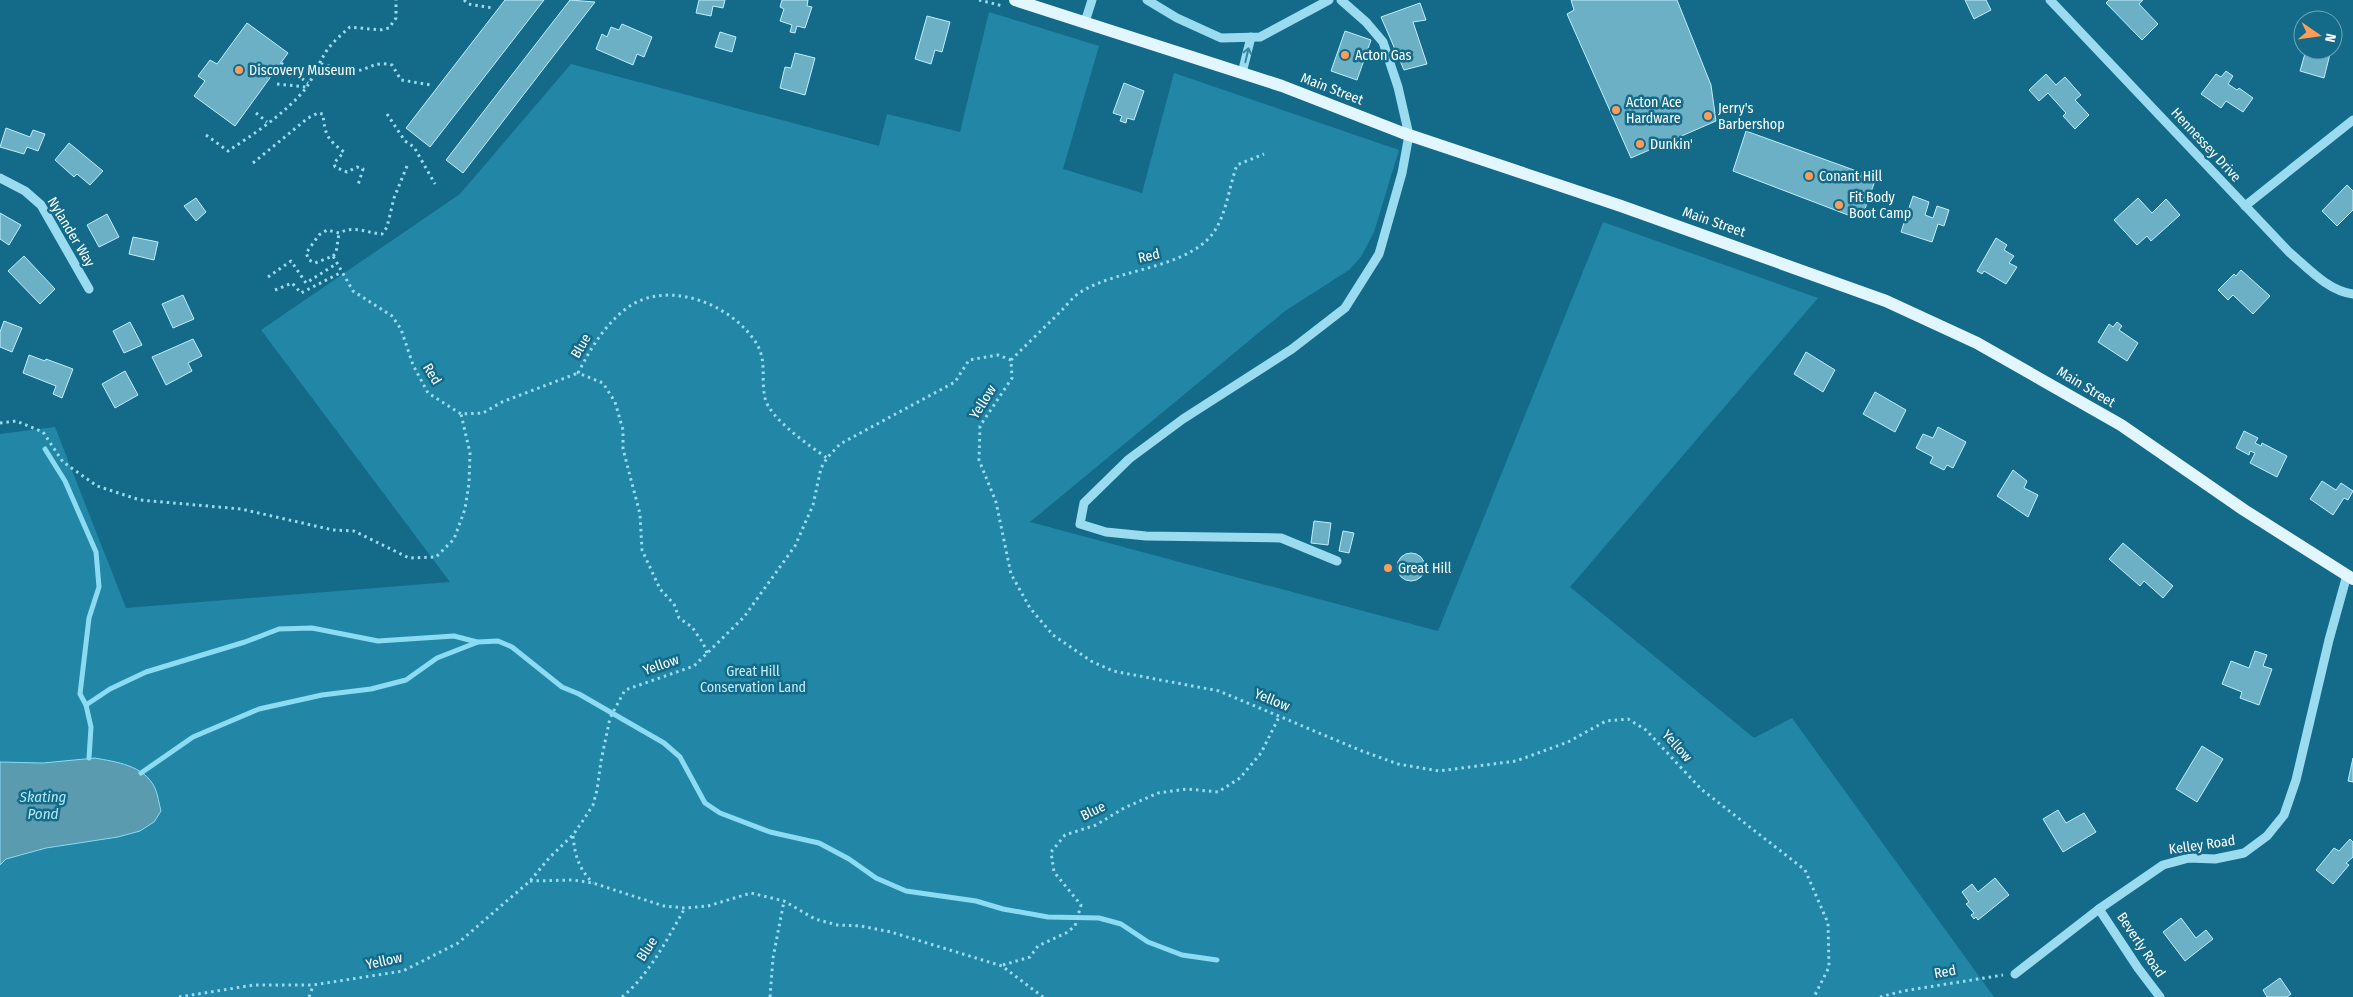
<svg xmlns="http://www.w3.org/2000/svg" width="2353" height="997" font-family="'Fira Sans Condensed',sans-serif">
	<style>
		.green { fill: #2286a7 }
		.water { fill: #5a9bb0; stroke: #8bdbf3 }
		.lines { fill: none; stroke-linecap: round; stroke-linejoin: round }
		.stream { stroke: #8bdbf3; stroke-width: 5 }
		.building { fill: #6cb0c6; stroke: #c0edfc }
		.path { stroke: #9adbf0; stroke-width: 3; stroke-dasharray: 2.5 4; stroke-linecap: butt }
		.minor { stroke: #9adbf0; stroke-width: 9 }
		.major { stroke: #e2f6ff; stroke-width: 12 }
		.oneway { stroke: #3587a3 }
		.poi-dot { fill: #ff9c58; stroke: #136b89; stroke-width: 2 }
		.labels { text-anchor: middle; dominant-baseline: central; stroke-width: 5; stroke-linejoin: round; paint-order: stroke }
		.poi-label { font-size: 14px; fill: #fff; stroke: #136b89; text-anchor: start }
		.street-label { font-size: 14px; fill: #fff; stroke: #136b89 }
		.park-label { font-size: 14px; fill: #c0edfc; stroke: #136b89 }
		.water-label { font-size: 15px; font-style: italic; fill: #b2e8f8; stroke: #136b89 }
	</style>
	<rect width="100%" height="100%" fill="#136b89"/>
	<!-- green -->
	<path class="green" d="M989,12L1099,46L1063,169L1142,193L1174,73L1399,150L1374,232L1361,257L1349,270L1285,311L1030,522L1438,631L1603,222L1818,298L1570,587L1754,738L1792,718L1994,997H0V434L55,427L126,608L450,582L261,330L460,194L571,64L879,146L887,114L960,132Z"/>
	<!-- water -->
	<path class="water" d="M95,758C116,762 144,765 155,788C158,795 159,804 161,811L154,822L140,831L118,837L46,848L6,859L0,865V762L43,763Z"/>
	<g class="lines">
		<!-- stream -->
		<g class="stream">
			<path d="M45,449L65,481L96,552L99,587L89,618L80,694L86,705L91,727L89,758"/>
			<path d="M86,705L110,689L146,672L245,642L279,629L312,628L378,641L454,636L477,642"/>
			<path d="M141,773L193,737L259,709L322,695L371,689L406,680L437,658L478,642L498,641L512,647L562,687L579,694L664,743L680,757L705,803L720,813L770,832L819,843L849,859L876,878L906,891L976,901L1003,909L1048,917L1099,918L1121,924L1148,942L1182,955L1217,960"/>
		</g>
	</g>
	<!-- building -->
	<g class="building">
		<path d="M505,0H544L430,147L406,128Z"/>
		<path d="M570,0L595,2L463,173L446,160Z"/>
		<path d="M699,0H725L723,8L713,6L711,16L696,13Z"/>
		<path d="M782,0H808L807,6L812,7L805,28L797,26L795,33L790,32L792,25L780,21L784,9L780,7Z"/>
		<path d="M1571,0H1677L1711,85L1716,121L1631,158L1567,14L1574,10Z"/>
		<path d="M1965,0H1986L1991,10L1974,19Z"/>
		<path d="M2109,0H2143L2139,4L2158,24L2142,40L2106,3Z"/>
		<path d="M1420,3L1426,20L1413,22L1427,64L1404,70L1381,17Z"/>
		<path d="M927,16L950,22L942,52L935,50L931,64L915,59Z"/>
		<path d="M247,23L288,53L235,126L194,96L205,81L198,76L210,60L217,64Z"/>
		<path d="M622,24L652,37L644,57L637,54L633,65L596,49L602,34L607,37L611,27L619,30Z"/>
		<path d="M2301,30H2303V44L2297,42Z"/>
		<path d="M1345,31L1371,40L1357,80L1331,71Z"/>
		<path d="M720,32L736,37L732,52L715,47Z"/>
		<path d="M2306,50H2331L2324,78L2300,71Z"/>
		<path d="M795,53L815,58L805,95L780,88L785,67L791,68Z"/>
		<path d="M2226,71L2233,76L2228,84L2237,90L2239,88L2253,98L2243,112L2226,101L2221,108L2201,94L2216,74L2221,77Z"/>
		<path d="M2046,74L2056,85L2065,77L2081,95L2075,100L2089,115L2075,129L2063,116L2066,113L2048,93L2039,101L2029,90Z"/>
		<path d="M1124,83L1144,91L1134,120L1127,118L1126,123L1120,121L1122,116L1113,113Z"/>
		<path d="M6,128L30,137L33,130L45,134L38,151L27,147L24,154L0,147Z"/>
		<path d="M1746,131L1876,178L1861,220L1733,171Z"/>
		<path d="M69,143L103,171L90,185L77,174L74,177L55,160Z"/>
		<path d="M2347,185L2353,191V210L2337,226L2322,211Z"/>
		<path d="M1913,196L1929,202L1925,215L1933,218L1937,206L1949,210L1944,226L1938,224L1932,242L1901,232Z"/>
		<path d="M196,198L206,212L196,221L184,206Z"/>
		<path d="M2138,198L2152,213L2166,199L2180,215L2151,241L2147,236L2137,245L2114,220Z"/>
		<path d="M0,213L21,225L9,245L0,239Z"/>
		<path d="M107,214L119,237L99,247L87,225Z"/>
		<path d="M133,237L158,242L154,260L129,254Z"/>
		<path d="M1996,238L2007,245L2004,250L2014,256L2009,263L2017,267L2006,284L1984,271L1982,274L1977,271Z"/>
		<path d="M24,256L55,289L40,304L8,271Z"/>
		<path d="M2241,270L2270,296L2253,314L2233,295L2228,300L2218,290L2234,274L2236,276Z"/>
		<path d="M183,295L194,319L173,328L162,304Z"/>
		<path d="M4,321L22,328L12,352L0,347V332Z"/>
		<path d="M130,322L142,345L124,353L113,331Z"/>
		<path d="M2117,322L2122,326L2119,330L2138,343L2127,361L2098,342L2109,324L2113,327Z"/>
		<path d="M193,339L202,356L188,363L192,371L166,385L152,357Z"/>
		<path d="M1806,352L1835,370L1823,392L1794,374Z"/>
		<path d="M29,355L45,361L46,359L73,369L62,398L53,394L56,386L23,373Z"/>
		<path d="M125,371L138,395L115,408L102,384Z"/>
		<path d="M1875,392L1906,410L1895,432L1863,414Z"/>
		<path d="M1938,427L1966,442L1953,468L1947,465L1944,470L1930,463L1933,457L1916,448L1923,434L1933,438Z"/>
		<path d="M2244,431L2258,438L2255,443L2261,446L2262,443L2287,456L2277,477L2250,463L2255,453L2250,451L2249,455L2236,448Z"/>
		<path d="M2013,470L2027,481L2024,488L2038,495L2028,517L1997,496Z"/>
		<path d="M2322,481L2336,490L2341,483L2353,491L2348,500L2344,498L2333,515L2310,499Z"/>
		<path d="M1314,521L1331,523L1328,545L1311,543Z"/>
		<path d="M1343,531L1354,533L1349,553L1339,551Z"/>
		<path d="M2123,543L2173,586L2163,598L2144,581L2140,586L2109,559Z"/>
		<circle cx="1411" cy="567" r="14"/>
		<path d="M2255,651L2267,655L2263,666L2272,669L2259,705L2240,698L2242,692L2222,684L2231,661L2249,668Z"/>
		<path d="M2202,746L2223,759L2197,802L2176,789Z"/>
		<path d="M2353,758V782L2348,781Z"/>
		<path d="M2058,810L2066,823L2084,813L2096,832L2063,852L2043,819Z"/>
		<path d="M2350,839L2353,842V857L2346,863L2349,865L2333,884L2316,870L2334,848L2339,851Z"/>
		<path d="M1995,878L2009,895L1978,920L1976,917L1974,919L1971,915L1974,913L1966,904L1969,902L1962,892L1972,884L1978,892Z"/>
		<path d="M2181,918L2196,938L2206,930L2213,939L2185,961L2163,932Z"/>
		<path d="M2280,978L2291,994L2287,997H2267L2263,990Z"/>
	</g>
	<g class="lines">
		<!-- path -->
		<g class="path">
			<path d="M464,0L468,4L493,8"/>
			<path d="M979,0L1003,6"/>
			<path d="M281,63L308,83"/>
			<path d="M321,64C331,66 347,73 357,71C371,68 375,61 392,65L401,80L431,85"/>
			<path d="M277,84L306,87"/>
			<path d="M256,113L267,122"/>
			<path d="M387,114L405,141L414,147L435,184"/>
			<path d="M206,135L228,151C254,134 286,113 306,88C313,78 318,65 324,55C330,44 341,35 350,27L380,30L389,28L396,18V0"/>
			<path d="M253,163L308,118L318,113L323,114C325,135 327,139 344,152L334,163L335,167L347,172L357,167L363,169L358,185"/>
			<path d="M407,166L394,198L387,227L382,234C367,233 354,225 339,233L327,230L319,235L306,253L309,260L315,263L333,256L353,291L392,316L401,329L413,365L428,393L461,414L483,413L502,402L578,373"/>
			<path d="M333,256L336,253L339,233"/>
			<path d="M268,277L291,261L306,283L336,264"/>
			<path d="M275,290L292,283L301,293L342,272"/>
			<path d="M1011,360C1027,344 1044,328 1060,312C1066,306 1072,298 1079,293C1120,266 1198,270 1219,223C1228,204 1230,184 1237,165L1264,154"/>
			<path d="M0,423L16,421L43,432L63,462L97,486L140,500L241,509L333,530L354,531L409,558L436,557L454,539L465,509L469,483L470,453L461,414"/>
			<path d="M707,653L703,643L692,627L679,618L674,604L660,589L642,550L640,514L623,449V430L615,402L603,383L578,373C590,350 602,329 622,312C660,278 724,300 752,337C769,358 760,375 765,398C769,418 811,447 827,458"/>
			<path d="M573,836C575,856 579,869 593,883"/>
			<path d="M530,881L573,880L593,883L664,906L685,908L708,906L751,893L784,901L815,919L837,925L861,926L891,932L1002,966L1043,997"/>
			<path d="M1003,965L1030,957L1038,946L1066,933L1075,926L1081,905L1054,872L1051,852L1065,835L1096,825L1124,808L1158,793L1187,789L1218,792L1240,778L1261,753L1280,715"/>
			<path d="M179,997L254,985H313L403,971L458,943L530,881L550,857L573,835L582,822L593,805L597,790L601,761L610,718L625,690L694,666L744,617L795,546L813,505L821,468L827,458L840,444L955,382L969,360L998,355L1011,360L1012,378L980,426L979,460L996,502L1011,574L1030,608L1053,635L1091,661L1113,671L1219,691L1362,751L1398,764L1439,771L1516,761L1568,742L1606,721L1628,719L1646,730L1701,789L1805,870L1828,923L1829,967L1814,997"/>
			<path d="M309,997L313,986"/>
			<path d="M622,997C650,974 667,939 685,908"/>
			<path d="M770,997L773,958L784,901"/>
			<path d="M1880,997L1903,991L2003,975"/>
		</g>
		<!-- minor -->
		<g class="minor">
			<path d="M1147,0L1177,18L1221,38L1260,37L1329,0"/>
			<path d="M2050,0L2289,252C2308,268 2328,291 2353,294"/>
			<path d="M1085,22L1092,0"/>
			<path d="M1242,73L1251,37"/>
			<path d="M0,178L25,191L41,205L89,289"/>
			<path d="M2245,206L2353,120"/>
			<path d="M1337,561L1281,538L1146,536L1106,532L1080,524L1084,503L1129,459L1183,419L1292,349L1345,308L1379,254L1402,173L1409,135L1398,87L1383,42L1366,22L1341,0"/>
			<path d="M2099,909L2138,968L2160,997"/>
			<path d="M2015,974L2099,909L2163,865L2189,858L2215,859L2244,853L2267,836L2284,815L2296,780L2329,640L2347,575"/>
		</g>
		<!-- major -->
		<path class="major" d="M1015,0L1282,86L1403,133L1621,206L1886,301L1977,343L2121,425L2244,510L2353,579"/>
	</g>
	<!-- one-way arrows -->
	<defs><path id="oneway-shaft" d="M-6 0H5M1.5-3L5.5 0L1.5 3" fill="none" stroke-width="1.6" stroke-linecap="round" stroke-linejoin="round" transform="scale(1.25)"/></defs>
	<use class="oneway" href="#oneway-shaft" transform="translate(1247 55) rotate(-77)"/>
	<!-- markers -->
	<g class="poi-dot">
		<circle cx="1345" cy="55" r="5"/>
		<circle cx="239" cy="70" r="5"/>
		<circle cx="1616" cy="110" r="5"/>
		<circle cx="1708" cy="116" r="5"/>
		<circle cx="1640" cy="144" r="5"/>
		<circle cx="1809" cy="176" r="5"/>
		<circle cx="1839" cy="205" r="5"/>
		<circle cx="1388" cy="568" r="5"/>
	</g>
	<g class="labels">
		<!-- poi labels -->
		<g class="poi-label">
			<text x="1355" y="55">Acton Gas</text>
			<text x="249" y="70">Discovery Museum</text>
			<text x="1626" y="102">Acton Ace<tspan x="1626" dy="16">Hardware</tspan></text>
			<text x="1718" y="108">Jerry's<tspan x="1718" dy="16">Barbershop</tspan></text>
			<text x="1650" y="144">Dunkin'</text>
			<text x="1819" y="176">Conant Hill</text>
			<text x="1849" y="197">Fit Body<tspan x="1849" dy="16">Boot Camp</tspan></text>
			<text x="1398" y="568">Great Hill</text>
		</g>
		<!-- street labels -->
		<g class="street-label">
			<text transform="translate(1332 89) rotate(21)">Main Street</text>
			<text transform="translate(2206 145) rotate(47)">Hennessey Drive</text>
			<text transform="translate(1714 222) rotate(19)">Main Street</text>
			<text transform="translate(71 232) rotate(59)">Nylander Way</text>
			<text transform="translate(1149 256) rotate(-13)">Red</text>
			<text transform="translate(581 346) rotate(-60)">Blue</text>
			<text transform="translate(432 374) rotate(59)">Red</text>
			<text transform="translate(2086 387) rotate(31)">Main Street</text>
			<text transform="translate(983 402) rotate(-58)">Yellow</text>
			<text transform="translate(661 665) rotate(-19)">Yellow</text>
			<text transform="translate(1272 700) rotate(22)">Yellow</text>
			<text transform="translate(1677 746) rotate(48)">Yellow</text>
			<text transform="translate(1093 811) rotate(-26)">Blue</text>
			<text transform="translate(2202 845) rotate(-8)">Kelley Road</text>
			<text transform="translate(2141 945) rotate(56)">Beverly Road</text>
			<text transform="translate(647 949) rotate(-57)">Blue</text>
			<text transform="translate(384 961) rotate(-12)">Yellow</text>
			<text transform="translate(1945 972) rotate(-10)">Red</text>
		</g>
		<!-- park labels -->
		<g class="park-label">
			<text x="753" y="671">Great Hill<tspan x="753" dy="16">Conservation Land</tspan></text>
		</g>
		<!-- water labels -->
		<g class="water-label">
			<text x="43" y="797">Skating<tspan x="43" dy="17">Pond</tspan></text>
		</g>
	</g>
	<!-- north arrow -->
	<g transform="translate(2318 35) rotate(103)"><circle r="24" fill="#136b89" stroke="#71a6b8"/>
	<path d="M0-4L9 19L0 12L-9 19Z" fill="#ff9c58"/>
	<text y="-8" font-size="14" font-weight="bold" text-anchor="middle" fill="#ffffff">N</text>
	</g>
</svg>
